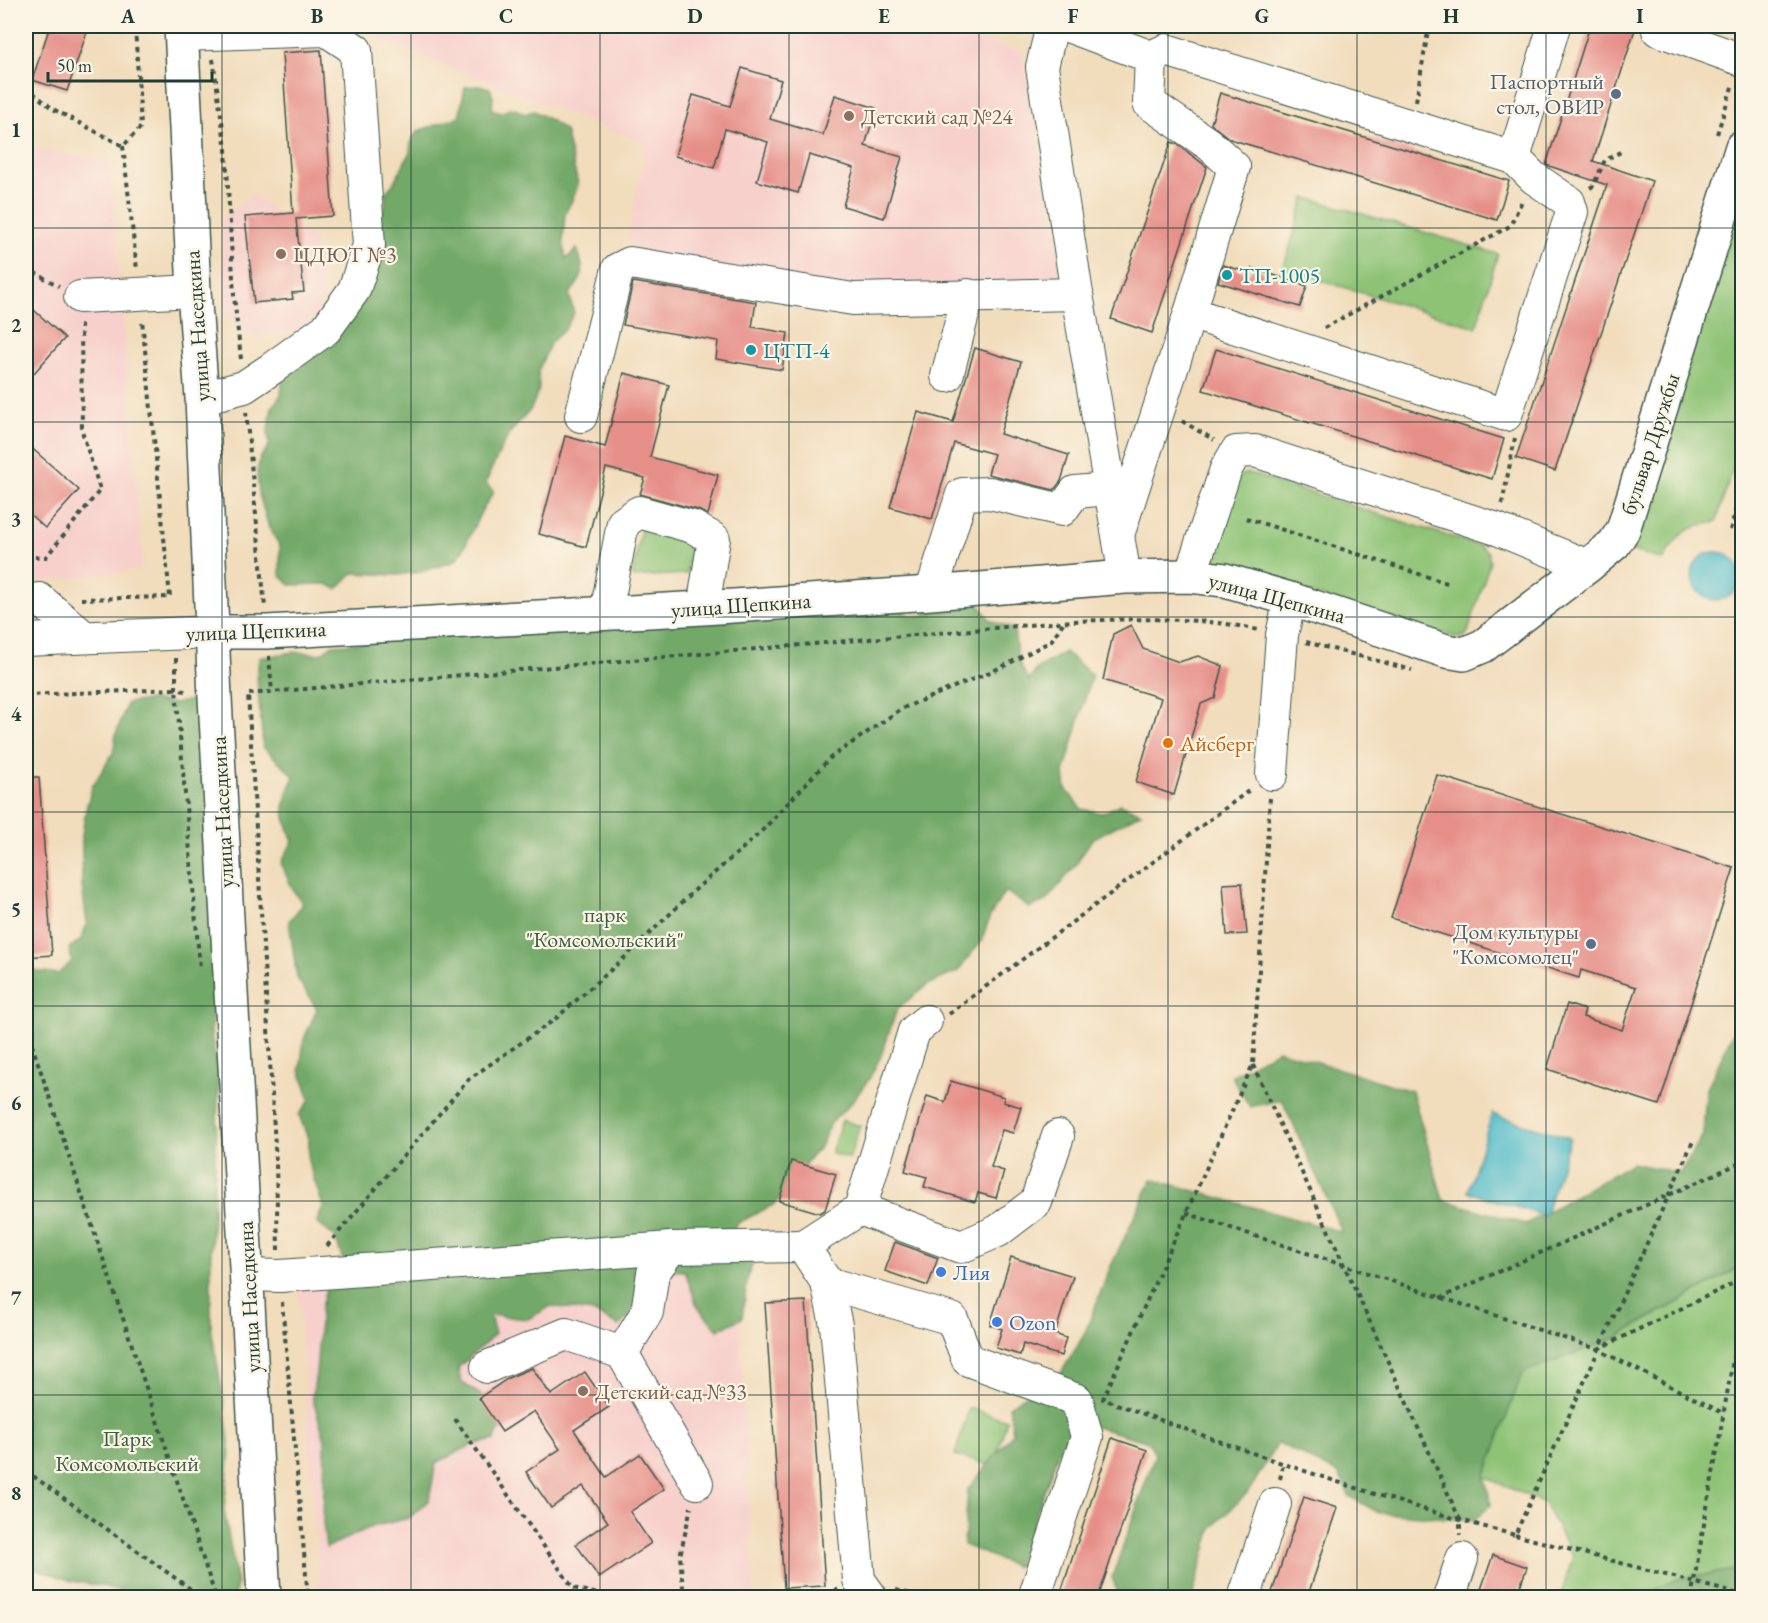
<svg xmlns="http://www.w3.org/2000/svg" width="1768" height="1623" font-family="'EB Garamond',serif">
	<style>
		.built { fill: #f7d0cc }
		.green { fill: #8ec376; stroke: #568055; stroke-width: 1.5 }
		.forest { fill: #72a967; stroke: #48734e; stroke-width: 1.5 }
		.water { fill: #4dbac8; stroke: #367c7e; stroke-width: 1.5 }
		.building { fill: #e68f89 }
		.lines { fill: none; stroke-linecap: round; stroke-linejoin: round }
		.minor-casing { stroke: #3e5548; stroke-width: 34 }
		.major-casing { stroke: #3e5548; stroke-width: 36 }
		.path { stroke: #3e5548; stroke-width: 4; stroke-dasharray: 4.5 4.5; stroke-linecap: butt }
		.minor { stroke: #fff; stroke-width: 32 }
		.major { stroke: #fff; stroke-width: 33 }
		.grid { fill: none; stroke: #1f3d34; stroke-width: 1.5; stroke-opacity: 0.55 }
		.service-dot { fill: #5c6f8a; stroke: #fcf5e5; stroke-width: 2 }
		.education-dot { fill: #8d6e63; stroke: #fcf5e5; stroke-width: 2 }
		.culture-dot { fill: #0f9aa8; stroke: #fcf5e5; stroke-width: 2 }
		.food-dot { fill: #e8710a; stroke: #fcf5e5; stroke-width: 2 }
		.shop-dot { fill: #3f7fe0; stroke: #fcf5e5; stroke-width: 2 }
		.labels { text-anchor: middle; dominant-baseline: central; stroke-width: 4.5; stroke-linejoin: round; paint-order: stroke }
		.service-label { font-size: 22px; fill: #4e5e75; stroke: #fcf5e5; text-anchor: end }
		.education-label { font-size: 22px; fill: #785e54; stroke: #fcf5e5; text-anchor: start }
		.culture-label { font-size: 22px; fill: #0d838f; stroke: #fcf5e5; text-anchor: start }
		.street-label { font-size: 22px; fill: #1f3d34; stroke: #fcf5e5 }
		.food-label { font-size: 22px; fill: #c56008; stroke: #fcf5e5; text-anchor: start }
		.park-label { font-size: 22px; fill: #3b5e44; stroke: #fcf5e5 }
		.shop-label { font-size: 22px; fill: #366cbe; stroke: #fcf5e5; text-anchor: start }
		.neatline { fill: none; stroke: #1f3d34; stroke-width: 2 }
		.grid-label { font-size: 20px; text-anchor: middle; font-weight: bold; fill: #1f3d34 }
	</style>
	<rect width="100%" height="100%" fill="#fcf5e5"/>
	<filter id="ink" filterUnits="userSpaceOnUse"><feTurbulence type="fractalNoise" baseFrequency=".0167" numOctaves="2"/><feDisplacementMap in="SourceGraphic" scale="12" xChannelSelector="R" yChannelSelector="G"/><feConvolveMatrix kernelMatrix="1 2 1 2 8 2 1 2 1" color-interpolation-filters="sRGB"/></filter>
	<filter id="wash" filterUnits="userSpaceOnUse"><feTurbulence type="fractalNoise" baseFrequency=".008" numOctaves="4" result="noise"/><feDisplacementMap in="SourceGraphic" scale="24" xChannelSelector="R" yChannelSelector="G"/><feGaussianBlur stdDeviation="1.35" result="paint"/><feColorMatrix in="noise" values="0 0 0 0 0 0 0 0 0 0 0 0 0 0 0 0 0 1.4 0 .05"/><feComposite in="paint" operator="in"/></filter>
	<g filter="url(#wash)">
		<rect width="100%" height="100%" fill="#f1dcbb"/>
		<!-- built -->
		<g class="built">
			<path d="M345,26H958L967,37L1022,51L1066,285L846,288L672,263L627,242L647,144Z"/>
			<path d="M26,148L110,161L143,569L36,582L26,593Z"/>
			<path d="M253,194L315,241L324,300L310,327L256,336L226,316L221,219Z"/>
			<path d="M737,1270L754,1597H320L298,1281Z"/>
		</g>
		<!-- green -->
		<g class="green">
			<path d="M1742,184V440L1716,522C1685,527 1679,533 1663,560L1630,550Z"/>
			<path d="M1305,197L1498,254L1476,327L1283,269Z"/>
			<path d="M1248,473L1480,546L1488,552L1490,562L1468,632L1464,637L1458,638L1210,563L1229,479Z"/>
			<path d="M641,529L694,539L686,574L632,577Z"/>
			<path d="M842,1120L860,1126L849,1159L831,1153Z"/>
			<path d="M1742,1266V1597H1560L1573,1557L1544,1503L1485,1477L1522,1373L1611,1340Z"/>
			<path d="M969,1408L1007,1420L993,1466L955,1455Z"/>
		</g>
		<!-- forest -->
		<g class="forest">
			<path d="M479,86L490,88L493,97L492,109L500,113L513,108L525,114L534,111L550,120L565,131L578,184L575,194L565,214L563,241L566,259L577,249C585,271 586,276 569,294L574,313L565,329L551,342L538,371L539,389L531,409L509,434L491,470L486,483L494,492L482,510L463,550L455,561L421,572L396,575L353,573L337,589L327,584L290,585L280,575V546L269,528L259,494L257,473L260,458L269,446L268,429L272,407L281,395L284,364L304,350L376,220L385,208L386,192L393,184L410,152L411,140L418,131L459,117L465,87Z"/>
			<path d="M968,588L990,620L1014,629L1018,660L1029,681L1036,669L1065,652L1092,675L1064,773L1066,789L1081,809L1102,813L1121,804L1141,813L1092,839L1075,866L1046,901L1029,908L1005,891L990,916L982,940L957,972L927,985L897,1009L881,1056L869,1079L852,1102L831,1123L819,1149L808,1160L775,1204L736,1224L733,1235L343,1260L335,1237L317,1223L323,1206L308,1161L309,1141L299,1115L310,1100L300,1070L304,1039L317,1009L297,978L289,921L303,904L293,890L281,863L293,841C280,811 282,805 294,776L263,747L257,677L259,658L293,652L320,654L333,645L871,602L879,615L894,606L912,616L925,615L931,601Z"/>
			<path d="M152,700L175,704L190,700L213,712L206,790V840L217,936L211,1034L219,1078L211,1257V1328L222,1390L230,1449L224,1509L237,1584L234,1597H171L148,1593L123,1592L103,1586L72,1581L33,1568L26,1569V965L36,971L58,974L72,961L69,948L80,941L87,924L82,885V836L86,809L92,787L113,753L116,734L127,703Z"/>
			<path d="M1742,1013V1266L1611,1340L1522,1373L1485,1477L1491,1505L1474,1520L1379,1513L1349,1496L1339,1474L1278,1443L1249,1491L1212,1528L1192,1597H1119L1112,1577L1155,1455L1149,1442L1081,1423L1061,1445L1017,1567L964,1545L968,1489L1013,1433L1009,1406L1061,1373L1084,1335L1110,1268L1152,1179L1342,1232L1282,1100L1250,1107L1231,1076L1278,1050L1412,1091L1443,1200L1526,1224L1632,1163L1680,1173L1703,1135L1706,1091Z"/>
			<path d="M756,1253L748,1277L742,1318L718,1330L697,1306L685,1271L652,1270L643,1302L619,1326L593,1312L551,1306L528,1319L490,1315L495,1334L458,1368L461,1382L492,1402L506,1418L494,1440L472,1445L436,1463L429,1500L409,1518L371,1527L326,1548L323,1522L325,1440L312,1397L316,1374L321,1307L327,1286Z"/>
			<path d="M1742,1569V1597H1640L1680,1578Z"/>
		</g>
		<!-- water -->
		<g class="water">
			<circle cx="1716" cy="576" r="24"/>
			<path d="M1492,1114L1570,1138L1545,1216L1468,1192Z"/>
		</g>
		<g id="blocks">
			<!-- building -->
			<g class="building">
				<path d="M50,26H89L67,91L32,80Z"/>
				<path d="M1590,26H1636L1593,161L1652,181L1555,471L1516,458L1607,185L1546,165Z"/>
				<path d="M321,50L333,216L296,219L304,292L292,293L293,299L254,303L245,217L293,213L282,53Z"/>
				<path d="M742,68L781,80L770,119L823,135L835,95L876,108L865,146L902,157L884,218L843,206L854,168L809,155L798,193L757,181L768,142L725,129L714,168L675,156L693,95L730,106Z"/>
				<path d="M1220,93L1509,181L1497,220L1230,139L1211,124Z"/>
				<path d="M1171,142L1177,144L1207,167L1152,333L1111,319Z"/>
				<path d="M1223,265L1250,273L1252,268L1307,286L1300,307L1218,282Z"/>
				<path d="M633,282L756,302L752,327L788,333L782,370L716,359L718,341L623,325Z"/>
				<path d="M26,303L65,338L26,382Z"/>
				<path d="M975,348L1021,362L1000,434L1069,455L1061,481L1054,490L988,474L994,454L954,443L932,519L890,507L918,412L953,422Z"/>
				<path d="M1216,349L1504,439L1492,479L1203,390Z"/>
				<path d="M624,373L669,385L650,457L718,475L708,515L698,510L640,494L645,478L606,468L586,547L539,534L565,436L605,447Z"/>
				<path d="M26,443L79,490L45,528L26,511Z"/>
				<path d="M1131,625L1143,649L1179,662L1198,656L1223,666L1215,698L1201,704L1174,795L1136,782L1161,698L1103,680L1113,634Z"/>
				<path d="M1437,775L1734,868L1659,1105L1547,1069L1567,1004L1585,1010L1583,1017L1622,1030L1636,987L1581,970L1579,978L1391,918Z"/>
				<path d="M26,777H39L52,955L26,957Z"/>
				<path d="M1242,883L1247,934L1227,935L1223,884Z"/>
				<path d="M951,1081L1004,1097L1003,1102L1021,1107L1013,1133L1002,1130L991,1167L1004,1171L996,1198L978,1193L975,1202L924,1187L927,1177L905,1171L927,1096L945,1102Z"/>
				<path d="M791,1161L836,1174L825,1210L820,1213L779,1201Z"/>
				<path d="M895,1242L938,1258L928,1286L885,1271Z"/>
				<path d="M1011,1257L1073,1276L1055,1334L1066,1338L1061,1356L1023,1344L1020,1355L996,1348L1002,1329L990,1325Z"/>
				<path d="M806,1301L825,1586L784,1588L765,1303Z"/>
				<path d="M532,1368L551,1395L585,1372L609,1407L574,1430L606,1477L640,1454L664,1489L630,1512L651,1543L599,1578L576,1544L608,1522L583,1486L551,1508L526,1472L560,1449L534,1411L502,1432L479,1398L510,1377Z"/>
				<path d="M1112,1438L1147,1450L1098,1598H1059Z"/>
				<path d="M1304,1497L1337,1508L1307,1598H1270Z"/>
				<path d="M1493,1555L1527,1567L1516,1598H1478Z"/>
			</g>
		</g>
	</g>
	<g filter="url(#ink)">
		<use href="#blocks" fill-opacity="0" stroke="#3e5548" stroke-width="1.5"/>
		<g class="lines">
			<defs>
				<g id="minor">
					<path d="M1052,26L1042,67L1077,294L1125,577"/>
					<path d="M1068,26L1151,57L1166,50L1514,158L1534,178L1569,202L1572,212L1506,415L1190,313L1234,167L1210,145L1149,103L1151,57"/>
					<path d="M1660,26L1658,30L1742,60"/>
					<path d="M181,35L326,30L356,50L369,245L354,290L326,329L271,369L244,387L202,398"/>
					<path d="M1514,158L1554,26"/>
					<path d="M80,297L194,291"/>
					<path d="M947,376L968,295"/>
					<path d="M581,416L618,269L630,263L853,299L1077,294"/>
					<path d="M1119,532L1190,313"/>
					<path d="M1190,576L1226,469L1236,452L1255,451L1497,529L1588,566"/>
					<path d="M931,593L962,494L990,493L1062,510L1075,492L1109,489"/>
					<path d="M26,601L39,599L83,636"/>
					<path d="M606,613L623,523L639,512L693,527L714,539L703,608"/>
					<path d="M26,640L214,632"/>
					<path d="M1272,774L1282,635L1290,599"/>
					<path d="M860,1209L914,1031L926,1021"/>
					<path d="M248,1275L280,1276L671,1248L803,1246"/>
					<path d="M827,1283L952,1319L968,1360L1077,1400L1087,1437L1034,1598"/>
					<path d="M622,1353L697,1483"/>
					<path d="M487,1367L566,1334L622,1353L647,1312L653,1273L671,1248"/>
					<path d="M872,1598L859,1580L836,1325L827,1283L803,1246L860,1209L961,1247L998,1231L1036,1202L1058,1136"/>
					<path d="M1244,1598L1275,1504"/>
					<path d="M1449,1598L1462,1559"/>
				</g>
				<g id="major">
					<path d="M181,26L194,291L202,398L215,698L264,1598"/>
					<path d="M214,632H267L703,608L931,593L1125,577L1190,576L1225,580L1290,599L1446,651L1464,654L1483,646L1588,566L1614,544L1623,530L1742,147"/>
				</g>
			</defs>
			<!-- minor casing -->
			<use href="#minor" class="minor-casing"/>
			<!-- major casing -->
			<use href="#major" class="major-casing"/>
			<!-- path -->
			<g class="path">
				<path d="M213,59L226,150L234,296L241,359"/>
				<path d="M26,87L53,109L123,146L141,127L135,26"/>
				<path d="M1416,101L1429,26"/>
				<path d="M1717,134L1733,84"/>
				<path d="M123,146L137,270"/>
				<path d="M1590,188L1593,186L1605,160L1621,152"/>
				<path d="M26,268L59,286"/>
				<path d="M1324,328L1510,226L1523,199"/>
				<path d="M246,412L265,607"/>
				<path d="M1182,421L1214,440"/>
				<path d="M1502,504L1515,438"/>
				<path d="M1246,518L1450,584"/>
				<path d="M1730,530L1742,489"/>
				<path d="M26,557H46L100,490L82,431L81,322"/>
				<path d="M81,599L170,597L142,320"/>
				<path d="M1306,642L1412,670"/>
				<path d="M269,656L272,692"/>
				<path d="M176,658V689L189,692"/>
				<path d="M26,695L176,689L200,969"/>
				<path d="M1270,798L1253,1064L1103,1399C1239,1449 1375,1498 1515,1535L1694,1139"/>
				<path d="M949,1014L1251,789"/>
				<path d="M26,1027L216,1598"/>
				<path d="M1253,1065L1460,1520V1535"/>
				<path d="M1186,1213L1597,1349L1723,1413"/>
				<path d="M327,1246L469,1079L554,1020L623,959L696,889L760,833L830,758L901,709L1002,667L1051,641L1063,623"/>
				<path d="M278,1250L276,1163L248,694L1073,621C1132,619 1201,616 1258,630"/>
				<path d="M1440,1298L1742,1162"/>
				<path d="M282,1302L308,1598"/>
				<path d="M1598,1349L1742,1279"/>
				<path d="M455,1419L573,1588L615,1598"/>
				<path d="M26,1471L203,1598"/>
				<path d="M1280,1479L1283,1465"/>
				<path d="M1515,1535L1742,1595"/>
				<path d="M896,1590L926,1598"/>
				<path d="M684,1598L680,1556L691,1507"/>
				<path d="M819,1598L838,1589"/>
				<path d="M1691,1598L1742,1309"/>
			</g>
			<!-- minor -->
			<use href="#minor" class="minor"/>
			<!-- major -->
			<use href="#major" class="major"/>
		</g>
	</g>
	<!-- grid -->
	<path class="grid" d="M222,26V1598M411,26V1598M600,26V1598M789,26V1598M979,26V1598M1168,26V1598M1357,26V1598M1546,26V1598M26,228H1742M26,422H1742M26,617H1742M26,812H1742M26,1006H1742M26,1201H1742M26,1395H1742"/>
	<!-- markers -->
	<g class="service-dot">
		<circle cx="1616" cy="94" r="6"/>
		<circle cx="1591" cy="944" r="6"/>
	</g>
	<g class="education-dot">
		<circle cx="849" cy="116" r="6"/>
		<circle cx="281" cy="254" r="6"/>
		<circle cx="583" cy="1391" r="6"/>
	</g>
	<g class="culture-dot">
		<circle cx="1227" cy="275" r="6"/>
		<circle cx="751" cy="350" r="6"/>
	</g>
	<circle class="food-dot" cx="1168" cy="743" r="6"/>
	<g class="shop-dot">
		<circle cx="941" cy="1272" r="6"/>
		<circle cx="997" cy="1322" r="6"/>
	</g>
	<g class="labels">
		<!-- service labels -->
		<g class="service-label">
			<text x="1604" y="81">Паспортный<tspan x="1604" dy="25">стол, ОВИР</tspan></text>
			<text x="1579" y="931">Дом культуры<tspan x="1579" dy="25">"Комсомолец"</tspan></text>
		</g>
		<!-- education labels -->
		<g class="education-label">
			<text x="861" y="116">Детский сад №24</text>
			<text x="293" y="254">ЦДЮТ №3</text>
			<text x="595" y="1391">Детский сад №33</text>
		</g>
		<!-- culture labels -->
		<g class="culture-label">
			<text x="1239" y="275">ТП-1005</text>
			<text x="763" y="350">ЦТП-4</text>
		</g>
		<!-- street labels -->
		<g class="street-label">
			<text transform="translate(197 326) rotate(-94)">улица Наседкина</text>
			<text transform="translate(1650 444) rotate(-72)">бульвар Дружбы</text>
			<text transform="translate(1277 598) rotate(15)">улица Щепкина</text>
			<text transform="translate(741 605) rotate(-4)">улица Щепкина</text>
			<text transform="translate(256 631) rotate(-2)">улица Щепкина</text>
			<text transform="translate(222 812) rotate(-93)">улица Наседкина</text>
			<text transform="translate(249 1297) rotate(-93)">улица Наседкина</text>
		</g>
		<!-- food labels -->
		<g class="food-label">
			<text x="1180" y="743">Айсберг</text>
		</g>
		<!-- park labels -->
		<g class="park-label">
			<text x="605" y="914">парк<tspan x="605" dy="25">"Комсомольский"</tspan></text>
			<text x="127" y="1438">Парк<tspan x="127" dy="25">Комсомольский</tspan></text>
		</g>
		<!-- shop labels -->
		<g class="shop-label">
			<text x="953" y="1272">Лия</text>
			<text x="1009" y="1322">Ozon</text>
		</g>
	</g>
	<!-- margin -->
	<rect width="1768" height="1623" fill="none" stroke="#fcf5e5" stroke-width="66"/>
	<!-- scale -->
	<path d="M48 72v9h164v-9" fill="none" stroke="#1f3d34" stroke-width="3"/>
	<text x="57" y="72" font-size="18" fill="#1f3d34" stroke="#fcf5e5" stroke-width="4.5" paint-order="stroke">50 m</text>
	<rect x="33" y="33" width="1702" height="1557" class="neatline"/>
	<g class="grid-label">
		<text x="128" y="23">A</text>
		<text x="317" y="23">B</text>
		<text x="506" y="23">C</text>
		<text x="695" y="23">D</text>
		<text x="884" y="23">E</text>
		<text x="1073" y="23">F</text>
		<text x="1262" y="23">G</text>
		<text x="1451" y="23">H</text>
		<text x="1640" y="23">I</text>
		<text x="16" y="137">1</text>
		<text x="16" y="332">2</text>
		<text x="16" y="526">3</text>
		<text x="16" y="721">4</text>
		<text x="16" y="916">5</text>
		<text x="16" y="1110">6</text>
		<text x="16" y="1305">7</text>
		<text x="16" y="1500">8</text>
	</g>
</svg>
